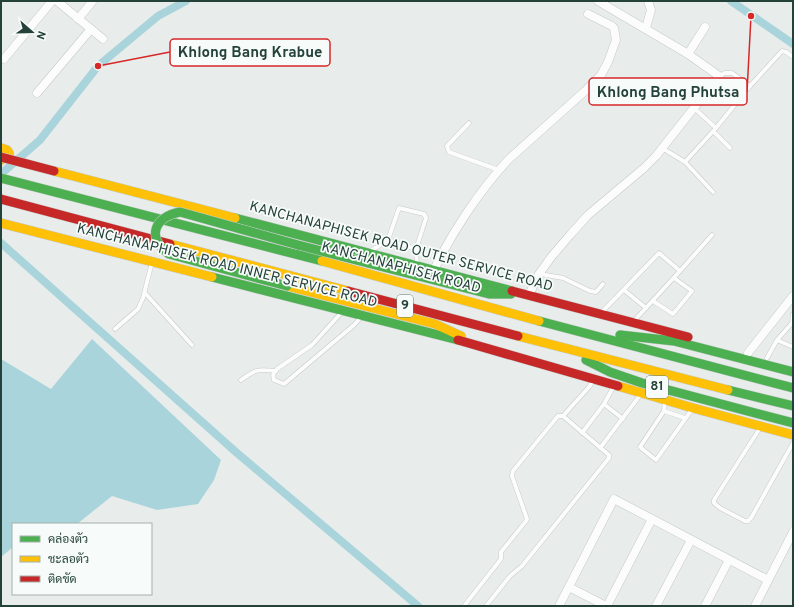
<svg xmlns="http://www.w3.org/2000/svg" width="794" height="607" font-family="Overpass,Sarabun,sans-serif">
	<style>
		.water { fill: #a9d4db }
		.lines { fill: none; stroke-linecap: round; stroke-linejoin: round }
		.canal { stroke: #a9d4db; stroke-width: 8 }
		.lane-casing { stroke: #c5cac8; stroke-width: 5 }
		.street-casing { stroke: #c5cac8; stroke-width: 9 }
		.fast-casing { stroke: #c3cbc8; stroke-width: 10 }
		.slow-casing { stroke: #c3cbc8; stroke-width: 10 }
		.jam-casing { stroke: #c3cbc8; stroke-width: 10 }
		.lane { stroke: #fcfcfc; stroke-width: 4 }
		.street { stroke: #fcfcfc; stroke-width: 8 }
		.fast { stroke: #4caf50; stroke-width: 9 }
		.slow { stroke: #ffc107; stroke-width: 9 }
		.jam { stroke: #c62828; stroke-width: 9 }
		.fast-bridge-casing { stroke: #c3cbc8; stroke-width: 10; stroke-linecap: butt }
		.jam-bridge-casing { stroke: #c3cbc8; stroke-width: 10; stroke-linecap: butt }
		.fast-bridge { stroke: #4caf50; stroke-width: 9 }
		.jam-bridge { stroke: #c62828; stroke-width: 9 }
		.labels { text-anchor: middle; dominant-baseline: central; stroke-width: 3.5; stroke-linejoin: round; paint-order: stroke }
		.shield { fill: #f7fbf9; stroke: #637a73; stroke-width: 1 }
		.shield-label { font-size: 13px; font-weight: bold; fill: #24423a }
		.street-label { font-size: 14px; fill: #24423a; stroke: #f7fbf9 }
		.leader { fill: none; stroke: #d62828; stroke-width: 1.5 }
		.callout-dot { fill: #d62828; stroke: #f7fbf9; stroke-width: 1.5 }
		.callout { fill: #f7fbf9; stroke: #d62828; stroke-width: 1.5 }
		.callout-label { font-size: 15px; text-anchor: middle; font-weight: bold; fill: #24423a }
	</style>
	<rect width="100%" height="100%" fill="#e8edeb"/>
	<!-- water -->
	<path class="water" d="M92,339L221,460L214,480L198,504L157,510L112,496L77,524H13V547L1,557V359L51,389Z"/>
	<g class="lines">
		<!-- canal -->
		<g class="canal">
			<path d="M731,1L793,44"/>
			<path d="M1,174L40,140L98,66L158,16L186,1"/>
			<path d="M1,243L237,453L418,606"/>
		</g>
		<defs>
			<g id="lane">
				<path d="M719,76L725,73H732L750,86L782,51L786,52L793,57"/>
				<path d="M694,108L716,128"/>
				<path d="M469,123L447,146L449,152L499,170"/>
				<path d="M713,131L730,148"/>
				<path d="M662,148L685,162"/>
				<path d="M713,192L685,162L716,128L750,86"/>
				<path d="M388,240L416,249"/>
				<path d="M369,252L388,240L399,208L424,214L426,218L416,249L417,266"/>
				<path d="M680,271L712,235"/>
				<path d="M540,274L563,278L590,291L596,292L603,284"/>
				<path d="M624,290L646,308"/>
				<path d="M145,293L192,345"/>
				<path d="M653,301L673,314L692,291L674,278"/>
				<path d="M342,312L312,345L277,369L273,375L274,380L284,384L354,325L361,317"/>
				<path d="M602,312L659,253L680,271L633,322"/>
				<path d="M115,329L138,309L143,298L152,262"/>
				<path d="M777,340L793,347"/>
				<path d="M767,358L777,340L792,323L793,314"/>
				<path d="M241,380C256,369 258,369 276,371"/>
				<path d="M665,400L664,411L640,447L656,460L693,408"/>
				<path d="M604,404L614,386"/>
				<path d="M664,411L685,418"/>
				<path d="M760,428L714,500V503L720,508L745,521H748L751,518L793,443"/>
				<path d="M582,433L604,404L623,419"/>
				<path d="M600,448L641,394"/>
				<path d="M464,606L501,559V552L526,521L527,519L512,476L513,471L558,416H563L589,387L594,380"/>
				<path d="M486,606L510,576L522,566L609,458V455L563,416"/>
			</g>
			<g id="street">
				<path d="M57,1L103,39"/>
				<path d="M78,19L92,2"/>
				<path d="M646,28L651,10L648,1"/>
				<path d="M688,54L705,27"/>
				<path d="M4,59L52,1"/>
				<path d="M37,93L91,29"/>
				<path d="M434,270C452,232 480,190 509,159L585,91L601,75L608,62L616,40L614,28L612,26L588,14"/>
				<path d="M529,295L539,274L552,256L570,235L588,215L644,168L656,156L719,76L688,54L598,1"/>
				<path d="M748,353L793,296"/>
				<path d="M569,587L606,606"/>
				<path d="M559,606L614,499L768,580"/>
				<path d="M607,606L652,519"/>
				<path d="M656,606L691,540"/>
				<path d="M705,606L729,560"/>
				<path d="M755,606L793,532"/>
			</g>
			<g id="fast">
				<path d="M1,178L322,261"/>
				<path d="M235,218L512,291"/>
				<path d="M298,245L489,294H511"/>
				<path d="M212,277L458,340"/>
				<path d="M539,321L793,388"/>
				<path d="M620,335L674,341L793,372"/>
				<path d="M586,360L610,372L642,383L793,423"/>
				<path d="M728,390L793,406"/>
			</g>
			<g id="slow">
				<path d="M1,148L7,150L9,153L1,160"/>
				<path d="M54,171L235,218"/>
				<path d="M1,223L212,277"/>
				<path d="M170,244L348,291"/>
				<path d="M322,261L539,321"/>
				<path d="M287,286L435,324L461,336"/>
				<path d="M518,336L728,390"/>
				<path d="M618,386L693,408L793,435"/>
			</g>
			<g id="jam">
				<path d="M1,199L170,244"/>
				<path d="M348,291L518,336"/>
				<path d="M512,291L688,337"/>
				<path d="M458,340L618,386"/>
			</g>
		</defs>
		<!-- lane casing -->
		<use href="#lane" class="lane-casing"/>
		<!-- street casing -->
		<use href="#street" class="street-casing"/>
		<!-- fast casing -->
		<use href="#fast" class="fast-casing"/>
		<!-- slow casing -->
		<use href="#slow" class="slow-casing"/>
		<!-- jam casing -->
		<use href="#jam" class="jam-casing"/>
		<!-- lane -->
		<use href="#lane" class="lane"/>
		<!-- street -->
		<use href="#street" class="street"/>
		<!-- fast -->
		<use href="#fast" class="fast"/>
		<!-- slow -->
		<use href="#slow" class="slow"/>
		<!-- jam -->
		<use href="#jam" class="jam"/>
		<defs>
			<path id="fast-bridge" d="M287,286L169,254C146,238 154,217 180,212L298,245"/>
			<path id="jam-bridge" d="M1,157L54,171"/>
		</defs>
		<!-- fast-bridge casing -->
		<use href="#fast-bridge" class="fast-bridge-casing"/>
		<!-- jam-bridge casing -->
		<use href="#jam-bridge" class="jam-bridge-casing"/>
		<!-- fast-bridge -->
		<use href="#fast-bridge" class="fast-bridge"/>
		<!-- jam-bridge -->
		<use href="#jam-bridge" class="jam-bridge"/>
	</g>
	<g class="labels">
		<!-- shield labels -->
		<g class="shield">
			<rect x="397" y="295" width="16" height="22" rx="3"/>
			<rect x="646" y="376" width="22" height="22" rx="3"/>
		</g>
		<g class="shield-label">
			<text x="405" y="306">9</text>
			<text x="657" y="387">81</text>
		</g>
		<!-- street labels -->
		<g class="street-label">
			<text transform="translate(401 247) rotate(15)">KANCHANAPHISEK ROAD OUTER SERVICE ROAD</text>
			<text transform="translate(227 266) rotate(14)">KANCHANAPHISEK ROAD INNER SERVICE ROAD</text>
			<text transform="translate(401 268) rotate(15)">KANCHANAPHISEK ROAD</text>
		</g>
	</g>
	<!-- callouts -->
	<path class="leader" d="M98 66L170 52M751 16L747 92"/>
	<g class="callout-dot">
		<circle cx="98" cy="66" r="4"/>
		<circle cx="751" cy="16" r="4"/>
	</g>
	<g class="callout">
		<rect x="170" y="39" width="160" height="27" rx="4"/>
		<rect x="589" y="78" width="158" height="27" rx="4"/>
	</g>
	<g class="callout-label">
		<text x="250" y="57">Khlong Bang Krabue</text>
		<text x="668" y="97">Khlong Bang Phutsa</text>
	</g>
	<!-- border -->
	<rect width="794" height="607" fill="none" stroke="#24423a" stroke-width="4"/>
	<!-- legend -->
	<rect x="12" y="523" width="140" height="72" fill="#f7fbf9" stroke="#a3b1ad"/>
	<rect x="20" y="536" width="20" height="6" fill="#4caf50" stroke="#a3b1ad"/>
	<text x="48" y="543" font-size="12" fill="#24423a">คล่องตัว</text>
	<rect x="20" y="556" width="20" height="6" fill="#ffc107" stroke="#a3b1ad"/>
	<text x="48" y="563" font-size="12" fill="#24423a">ชะลอตัว</text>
	<rect x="20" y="576" width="20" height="6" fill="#c62828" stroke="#a3b1ad"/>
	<text x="48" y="583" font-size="12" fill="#24423a">ติดขัด</text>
	<!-- north arrow -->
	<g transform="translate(32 32) rotate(110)" stroke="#f7fbf9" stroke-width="3" paint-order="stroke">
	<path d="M0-3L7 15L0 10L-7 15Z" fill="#24423a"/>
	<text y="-6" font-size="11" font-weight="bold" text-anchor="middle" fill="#24423a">N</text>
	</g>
</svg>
